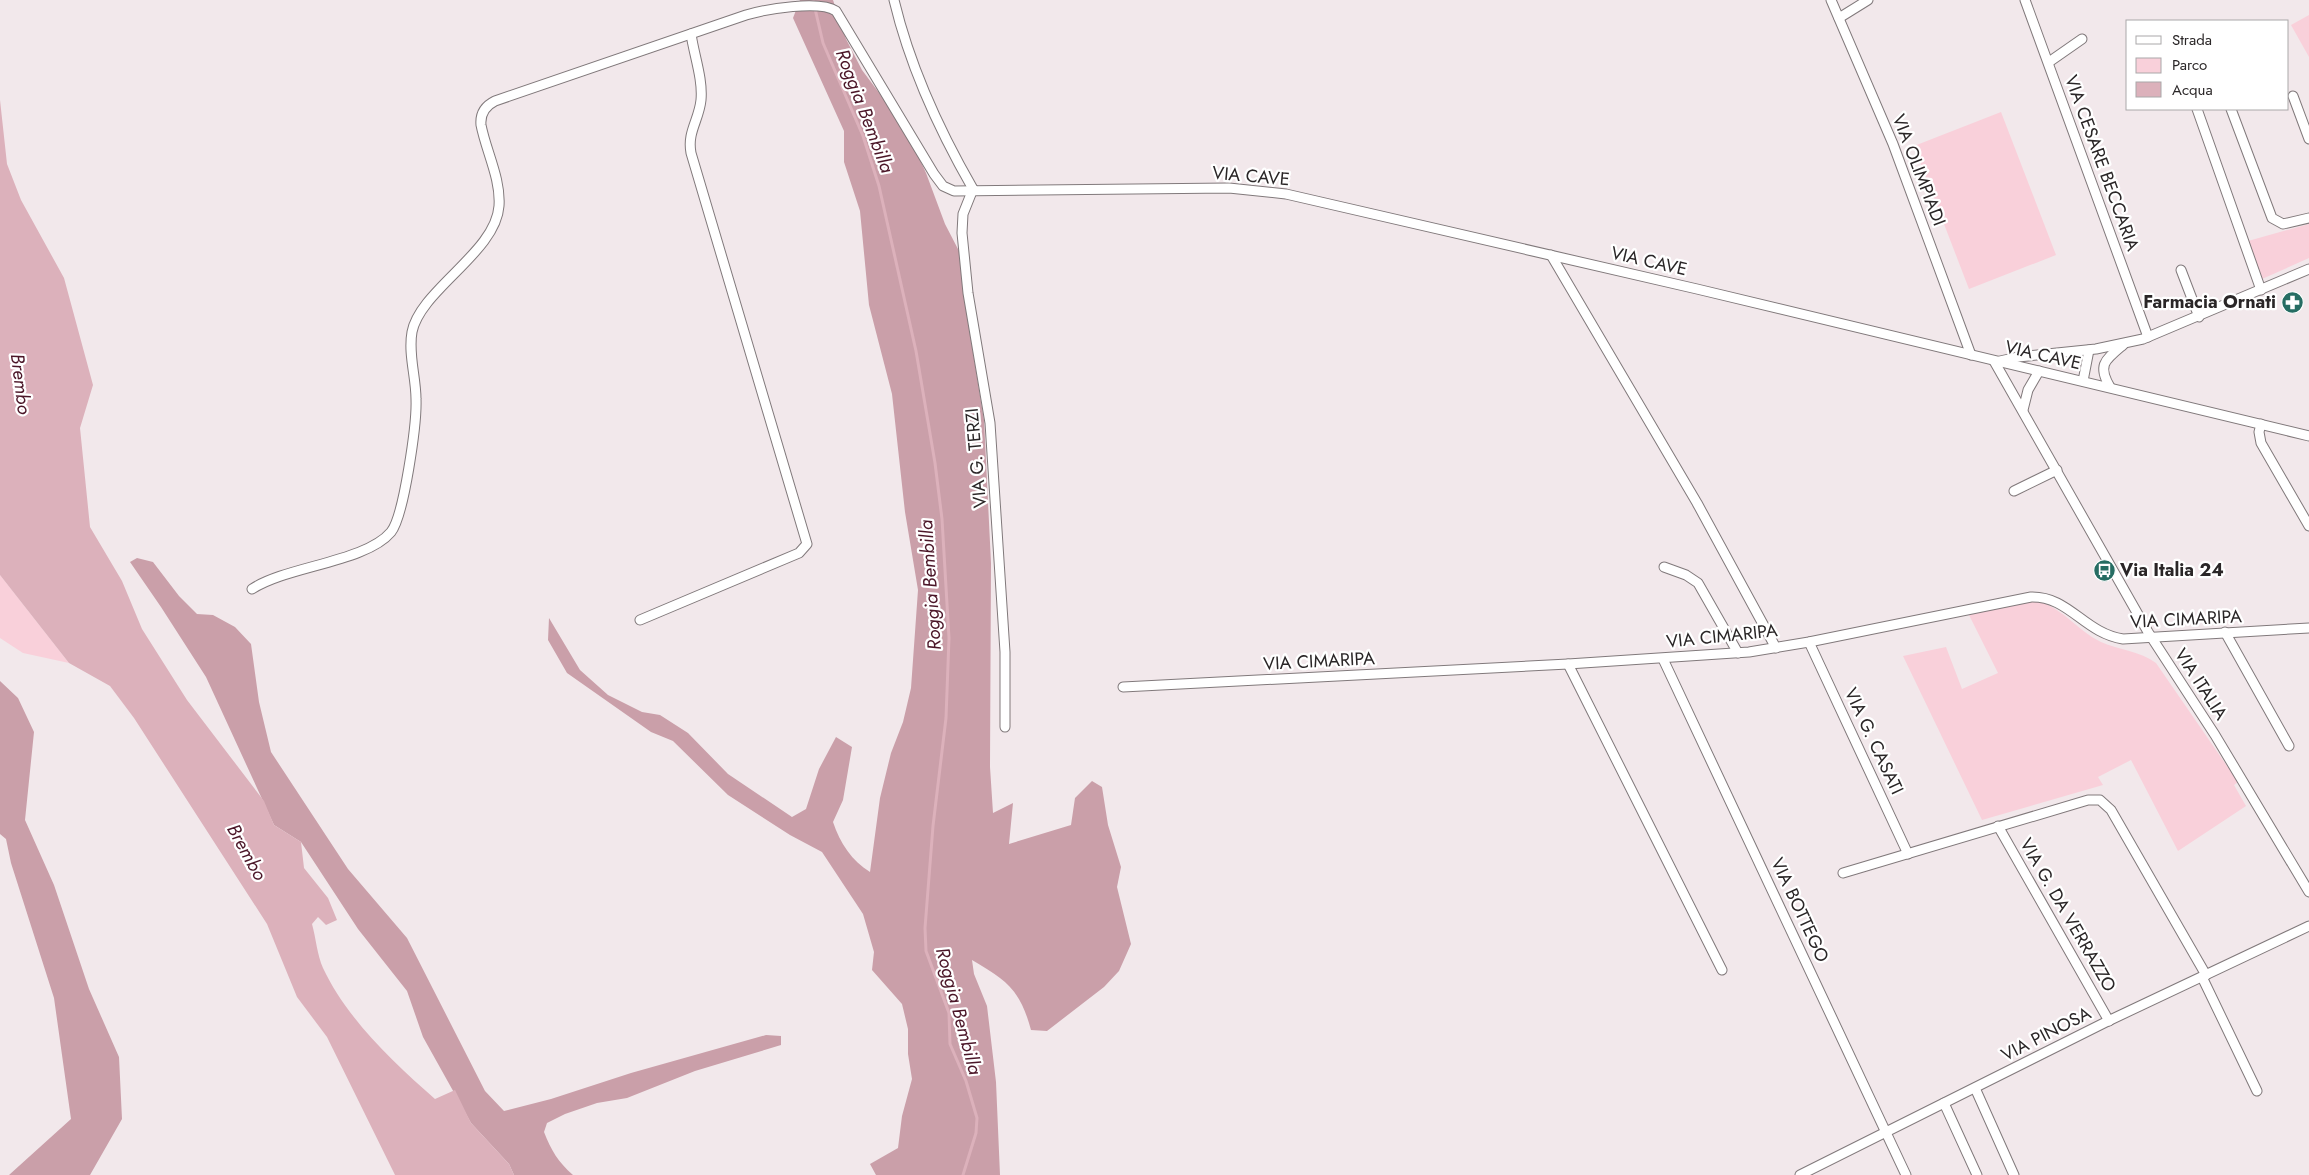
<svg xmlns="http://www.w3.org/2000/svg" width="2309" height="1175" font-family="Jost,sans-serif">
	<style>
		.green { fill: #f9d0da }
		.forest { fill: #ca9fa9 }
		.water { fill: #dcb1bb }
		.lines { fill: none; stroke-linecap: round; stroke-linejoin: round }
		.stream { stroke: #dcb1bb; stroke-width: 3 }
		.minor-casing { stroke: #81797b; stroke-width: 11 }
		.minor { stroke: #fff; stroke-width: 9 }
		.labels { text-anchor: middle; dominant-baseline: central; stroke-width: 4.5; stroke-linejoin: round; paint-order: stroke }
		.street-label { font-size: 18px; fill: #2a2627; stroke: #fff }
		.poi-label { font-size: 18px; font-weight: bold; fill: #2a2627; stroke: #fff; text-anchor: end }
		.water-label { font-size: 19px; font-style: italic; fill: #4b1628; stroke: #fff }
	</style>
	<rect width="100%" height="100%" fill="#f2e8eb"/>
	<!-- green -->
	<g class="green">
		<path d="M2309,15V57L2291,25Z"/>
		<path d="M2001,112L2056,255L1969,289L1914,146Z"/>
		<path d="M2309,224V258L2262,279L2248,241Z"/>
		<path d="M0,575L69,663L23,653L0,638Z"/>
		<path d="M2032,600C2060,604 2076,630 2101,642C2119,650 2140,651 2156,663L2238,782L2234,785L2246,806L2178,851L2131,760L2098,777L2103,785L1982,820L1903,656L1946,647L1962,689L1998,673L1968,613Z"/>
	</g>
	<!-- forest -->
	<g class="forest">
		<path d="M800,0H833L846,39L862,70L906,129L926,173L945,224L959,251L964,297L984,420L991,563L990,767L993,813L1013,803L1009,844L1071,825L1075,798L1092,781L1102,787L1108,825L1121,867L1117,887L1131,944L1119,971L1104,987L1047,1031L1031,1030C1020,989 1006,980 972,960L974,974L987,1006L996,1082L1000,1175H876L870,1164L898,1148L902,1116L912,1079L908,1054V1029L902,1004L872,970L874,952L863,914L822,852L790,835L728,795L673,741L651,732L567,673L548,640L549,618L580,670L608,695L642,712L660,715L688,733L728,774L792,817L806,809L819,769L836,737L852,747L843,800L833,822C840,843 852,861 870,872L880,798L891,753L903,722L911,688L918,590L905,512L892,394L869,305L860,211L844,162V131L793,18Z"/>
		<path d="M137,558L153,562L179,596L197,614L213,615L235,627L251,644L259,702L271,752L348,869L407,938L485,1091L504,1111L551,1099L631,1073L766,1035L781,1036V1045L695,1071L627,1098L597,1103L565,1114L547,1123L544,1132C551,1150 558,1162 573,1175H514L509,1164L471,1123L423,1037L407,991L358,929L301,842L274,825L206,677L161,607L130,562Z"/>
		<path d="M0,681L18,698L34,732L25,820L54,885L89,989L119,1057L122,1119L90,1175H9L71,1119L54,998L11,863L6,839L0,834Z"/>
	</g>
	<!-- water -->
	<path class="water" d="M0,100L7,164L21,200L64,278L93,385L80,428L90,527L122,581L142,629L187,700L264,801L274,825L301,842L304,868L328,898L337,920L326,925L318,917L312,924C316,938 317,955 323,968C347,1019 393,1062 435,1099L455,1090L471,1123L509,1164L514,1175H395L327,1037L297,997L267,924L134,718L110,686L69,663L0,575Z"/>
	<g class="lines">
		<!-- stream -->
		<path class="stream" d="M813,0L823,43L863,136L879,186L916,351L935,463L942,519L949,638L946,718L933,826L925,928L926,951L949,1013L950,1044L966,1081L977,1118L976,1133L963,1175"/>
		<defs>
			<g id="minor">
				<path d="M894,0C910,67 939,130 973,189"/>
				<path d="M1831,0L1893,144L1971,355"/>
				<path d="M2025,0L2148,337"/>
				<path d="M1839,18L1868,0"/>
				<path d="M2049,62L2082,39"/>
				<path d="M2293,96L2309,139"/>
				<path d="M2197,109L2261,290"/>
				<path d="M2231,109L2272,218L2283,224L2309,218"/>
				<path d="M973,189L963,214L962,233L968,293L990,423L1005,652V727"/>
				<path d="M1551,255L1697,503L1776,648"/>
				<path d="M2181,270L2199,317"/>
				<path d="M1994,361L2148,632L2215,735L2309,892"/>
				<path d="M2000,361L2018,357L2096,349L2143,339L2309,269"/>
				<path d="M2083,381L2089,350"/>
				<path d="M2110,387C2097,365 2105,360 2123,345"/>
				<path d="M2023,410L2028,390L2039,371"/>
				<path d="M2261,424L2259,432L2261,443L2309,526"/>
				<path d="M2014,491L2057,470"/>
				<path d="M1664,567L1686,575L1698,583L1738,653"/>
				<path d="M252,589C287,566 366,562 391,532C404,516 417,423 416,399C416,377 408,354 412,332C420,290 496,252 499,206C501,179 486,151 481,125C480,114 485,106 495,101L746,15C766,9 820,0 836,11L934,174L943,186L954,191L1229,188L1286,194L1697,289L2309,436"/>
				<path d="M640,620L799,553L807,544L691,153C687,132 699,120 701,100C703,79 694,55 691,34"/>
				<path d="M2225,632L2289,746"/>
				<path d="M1809,642L1908,854"/>
				<path d="M1663,659L1906,1175"/>
				<path d="M1568,664L1722,970"/>
				<path d="M1123,687L1568,664L1749,652L1809,642L2031,597C2069,596 2084,633 2123,639L2309,628"/>
				<path d="M1998,826L2109,1021"/>
				<path d="M1843,873L2088,800H2100L2111,810L2206,975"/>
				<path d="M2202,977L2257,1091"/>
				<path d="M1975,1088L2014,1175"/>
				<path d="M1944,1103L1977,1175"/>
				<path d="M1800,1175L2106,1022L2309,926"/>
			</g>
		</defs>
		<!-- minor casing -->
		<use href="#minor" class="minor-casing"/>
		<!-- minor -->
		<use href="#minor" class="minor"/>
	</g>
	<!-- icons -->
	<defs>
		<symbol id="pharmacy-disc" viewBox="-11 -11 22 22"><circle r="9.5" fill="#266d63" stroke="#fff"/><path d="M-2-6h4v4h4v4h-4v4h-4v-4h-4v-4h4Z" fill="#fff"/></symbol>
		<symbol id="bus-disc" viewBox="-11 -11 22 22"><circle r="9.5" fill="#266d63" stroke="#fff"/><path d="M-5-6H5V4H4V6H2V4H-2V6H-4V4H-5ZM-3.5-4V0h7V-4ZM-3.5 1.2v1.5H-2V1.2ZM2 1.2v1.5H3.5V1.2Z" fill="#fff"/></symbol>
	</defs>
	<g fill-rule="evenodd">
		<use href="#pharmacy-disc" x="2280" y="290" width="25" height="25"/>
		<use href="#bus-disc" x="2092" y="558" width="25" height="25"/>
	</g>
	<g class="labels">
		<!-- street labels -->
		<g class="street-label">
			<text transform="translate(2102 163) rotate(70)">VIA CESARE BECCARIA</text>
			<text transform="translate(1919 170) rotate(69)">VIA OLIMPIADI</text>
			<text transform="translate(1251 176) rotate(5)">VIA CAVE</text>
			<text transform="translate(1649 261) rotate(13)">VIA CAVE</text>
			<text transform="translate(2043 355) rotate(13)">VIA CAVE</text>
			<text transform="translate(976 458) rotate(-95)">VIA G. TERZI</text>
			<text transform="translate(2186 619) rotate(-3)">VIA CIMARIPA</text>
			<text transform="translate(1722 636) rotate(-6)">VIA CIMARIPA</text>
			<text transform="translate(1319 661) rotate(-3)">VIA CIMARIPA</text>
			<text transform="translate(2201 684) rotate(57)">VIA ITALIA</text>
			<text transform="translate(1874 741) rotate(65)">VIA G. CASATI</text>
			<text transform="translate(1800 910) rotate(65)">VIA BOTTEGO</text>
			<text transform="translate(2068 915) rotate(60)">VIA G. DA VERRAZZO</text>
			<text transform="translate(2046 1034) rotate(-27)">VIA PINOSA</text>
		</g>
		<!-- poi labels -->
		<g class="poi-label">
			<text x="2276" y="302">Farmacia Ornati</text>
			<text x="2120" y="570" text-anchor="start">Via Italia 24</text>
		</g>
		<!-- water labels -->
		<g class="water-label">
			<text transform="translate(865 111) rotate(69)">Roggia Bembilla</text>
			<text transform="translate(21 384) rotate(83)">Brembo</text>
			<text transform="translate(930 585) rotate(-94)">Roggia Bembilla</text>
			<text transform="translate(247 852) rotate(61)">Brembo</text>
			<text transform="translate(959 1011) rotate(75)">Roggia Bembilla</text>
		</g>
	</g>
	<!-- legend -->
	<rect x="2126" y="20" width="162" height="90" fill="#ffffff" stroke="#aaa8a9"/>
	<rect x="2136" y="36" width="25" height="8" fill="#ffffff" stroke="#aaa8a9"/>
	<text x="2172" y="45" font-size="15" fill="#2a2627">Strada</text>
	<rect x="2136" y="58" width="25" height="15" fill="#f9d0da" stroke="#aaa8a9"/>
	<text x="2172" y="70" font-size="15" fill="#2a2627">Parco</text>
	<rect x="2136" y="82" width="25" height="15" fill="#dcb1bb" stroke="#aaa8a9"/>
	<text x="2172" y="95" font-size="15" fill="#2a2627">Acqua</text>
</svg>
